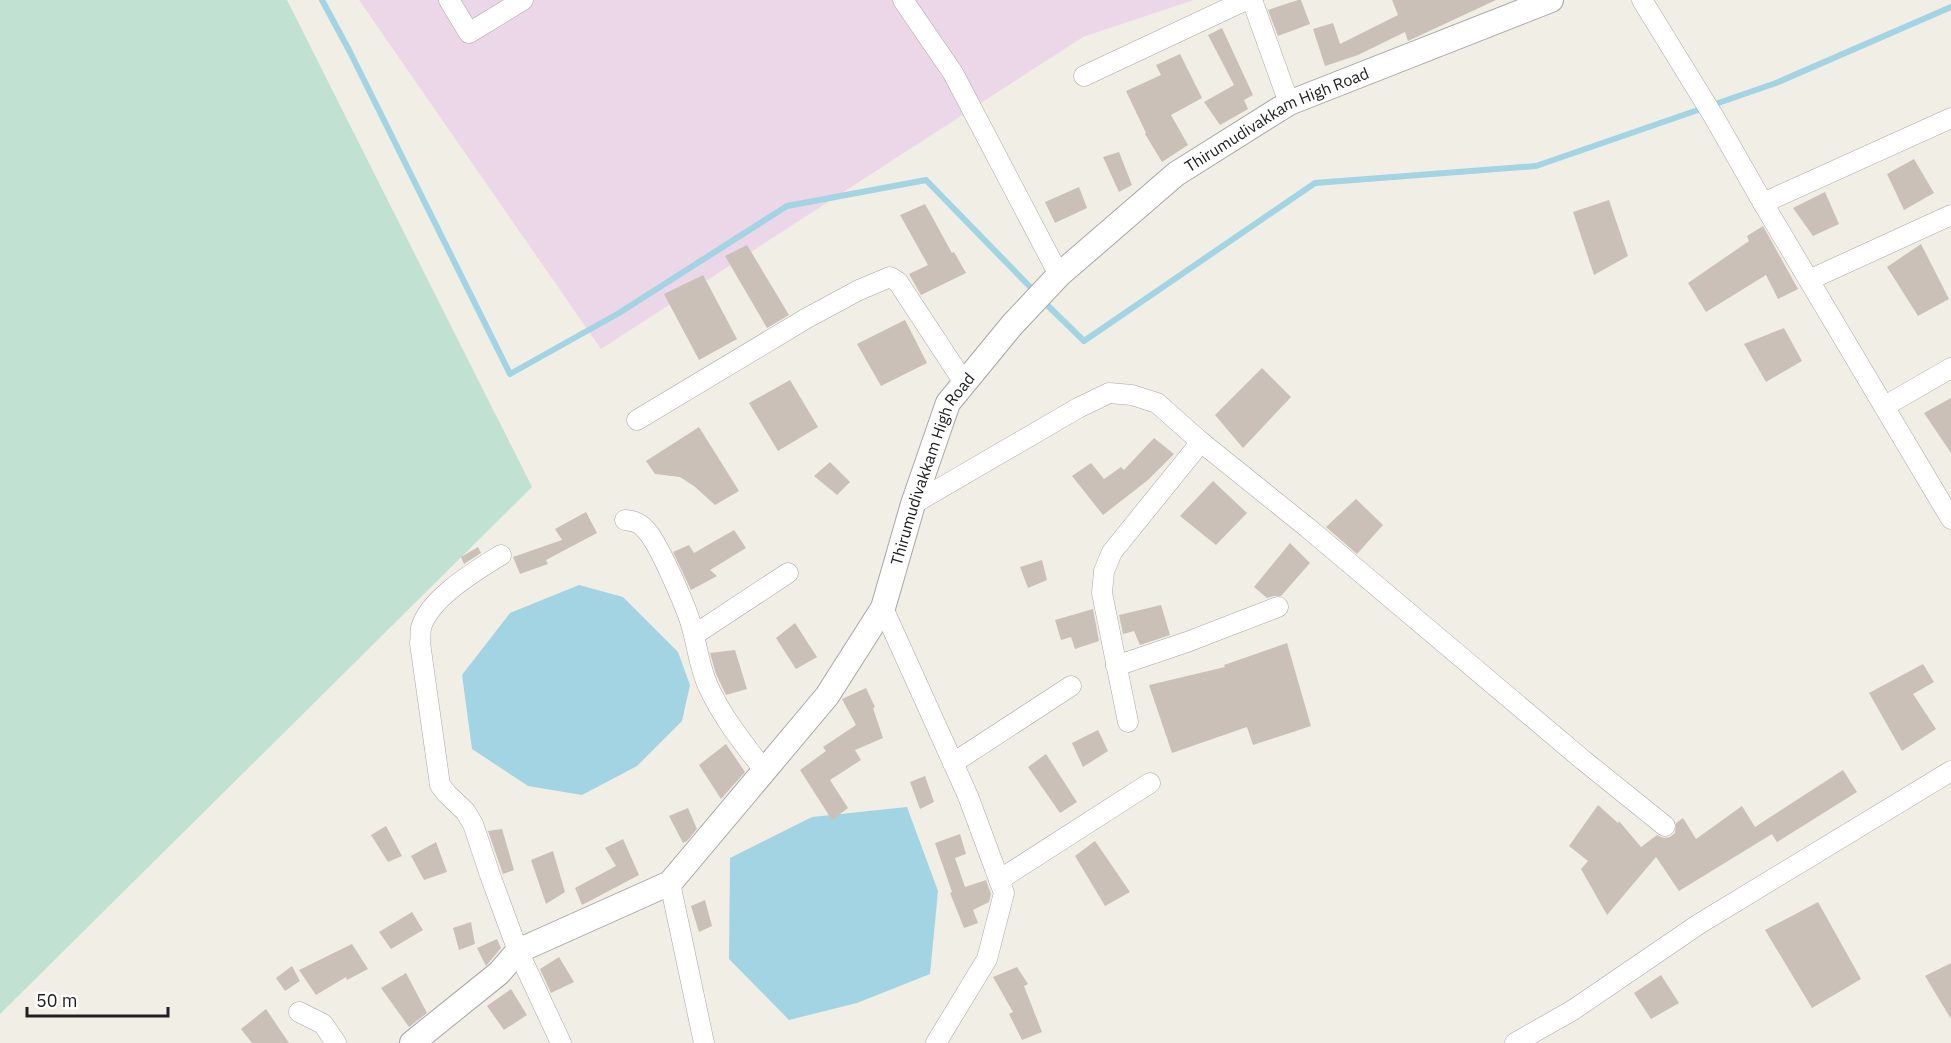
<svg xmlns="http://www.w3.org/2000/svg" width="1951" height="1043" font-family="'IBM Plex Sans',sans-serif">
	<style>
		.industrial { fill: #ebd7e7 }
		.wetland { fill: #c1e1d2 }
		.water { fill: #a2d4e3 }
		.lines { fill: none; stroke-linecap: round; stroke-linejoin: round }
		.stream { stroke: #a2d4e3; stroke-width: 6 }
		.building { fill: #cac0b8 }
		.minor-casing { stroke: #a7a7a7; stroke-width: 21 }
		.tertiary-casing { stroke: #a7a7a7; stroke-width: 26 }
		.minor { stroke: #fff; stroke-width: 20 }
		.tertiary { stroke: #fff; stroke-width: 24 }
		.labels { text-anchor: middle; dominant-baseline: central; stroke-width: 4.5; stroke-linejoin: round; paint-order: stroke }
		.street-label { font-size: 16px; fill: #202020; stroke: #fff }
	</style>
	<rect width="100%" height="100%" fill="#f1eee6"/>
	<!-- industrial -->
	<path class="industrial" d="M359,0H1194L1083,37L601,349Z"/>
	<!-- wetland -->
	<path class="wetland" d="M0,0H287L532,487L0,1014Z"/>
	<!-- water -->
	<g class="water">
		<path d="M579,585L623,597L678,652L690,685L682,721L637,766L582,795L528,786L472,749L462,675L510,613Z"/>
		<path d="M907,807L938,891L930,974L857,1003L789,1020L729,959L730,858L812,817Z"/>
	</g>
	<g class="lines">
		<!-- stream -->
		<g class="stream">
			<path d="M322,0L350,52L510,374L619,313L787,206L926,180L1035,292"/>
			<path d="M1042,300L1084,341L1315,183L1536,166L1776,83L1951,7"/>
		</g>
	</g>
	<!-- building -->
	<g class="building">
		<path d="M1298,0H1301L1310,24L1278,36L1268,10Z"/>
		<path d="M1392,0H1496L1408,41L1405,32L1358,55L1325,66L1313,29L1333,23L1340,44L1398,15Z"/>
		<path d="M1222,28L1253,95L1244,100L1248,109L1220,125L1204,102L1234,85L1208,35Z"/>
		<path d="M1180,54L1202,98L1171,115L1188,145L1162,162L1145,134L1146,133L1126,91L1161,75L1156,65Z"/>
		<path d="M1119,152L1132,185L1119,192L1103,157Z"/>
		<path d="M1914,159L1934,193L1904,210L1887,174Z"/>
		<path d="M1079,187L1087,208L1055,223L1045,202Z"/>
		<path d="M1825,192L1839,224L1813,236L1793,208Z"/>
		<path d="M1609,200L1628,256L1594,275L1573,212Z"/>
		<path d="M925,204L952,253L954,252L966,273L921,295L909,274L928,265L900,215Z"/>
		<path d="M1763,226L1798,289L1778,299L1766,275L1706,312L1688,283L1749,241L1747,236Z"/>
		<path d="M1921,244L1949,299L1918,316L1887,267Z"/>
		<path d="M747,245L789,315L767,328L725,256Z"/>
		<path d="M703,275L737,339L699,360L664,294Z"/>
		<path d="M905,320L927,363L881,386L857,344Z"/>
		<path d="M1784,328L1802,361L1766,382L1744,344Z"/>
		<path d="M1262,368L1291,397L1243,448L1215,415Z"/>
		<path d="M790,380L818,427L778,451L749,403Z"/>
		<path d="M1951,398V453L1924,413Z"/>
		<path d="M699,427L739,491L715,505L694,486L680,477L655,474L646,461Z"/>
		<path d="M1154,438L1174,454L1148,480L1103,515L1072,476L1091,463L1104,479L1121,467L1124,470Z"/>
		<path d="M830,462L850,482L837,495L814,476Z"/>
		<path d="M1213,481L1247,513L1216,545L1180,516Z"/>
		<path d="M1356,499L1383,525L1357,554L1326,527Z"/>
		<path d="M586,512L597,533L546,560L548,564L520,574L513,557L562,540L555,529Z"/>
		<path d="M734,530L746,548L710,570L717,576L691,590L673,552L689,545L694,553Z"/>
		<path d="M1290,543L1310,563L1281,596H1274L1267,598L1254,587Z"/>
		<path d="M478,547L481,553L464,564L461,557Z"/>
		<path d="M1042,560L1047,580L1028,588L1020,567Z"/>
		<path d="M1161,605L1170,635L1140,645L1134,631L1123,634L1119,615Z"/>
		<path d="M1093,609L1099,641L1075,649L1071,637L1061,640L1055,620Z"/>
		<path d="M795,623L817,657L796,669L776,638Z"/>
		<path d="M1287,643L1311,726L1253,745L1247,727L1172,753L1149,685L1225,667L1224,665Z"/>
		<path d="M735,650L747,689L726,695L716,674L710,653Z"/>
		<path d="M1923,664L1934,682L1913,694L1936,729L1902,751L1869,693Z"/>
		<path d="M866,688L875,707L873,708L883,738L855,750L861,760L830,780L848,808L832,820L800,770L826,751L823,747L856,725L842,699Z"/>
		<path d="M1098,730L1108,751L1083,767L1072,743Z"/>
		<path d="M726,744L745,772L721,799L699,765Z"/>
		<path d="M1046,754L1077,802L1060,813L1028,767Z"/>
		<path d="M1843,770L1857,792L1777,842L1772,834L1679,891L1656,857L1607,915L1581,869L1588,861L1569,846L1598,805L1618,823L1619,821L1641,847L1657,835L1664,838L1670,837L1675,833L1676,823L1683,818L1696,839L1742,806L1755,827Z"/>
		<path d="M925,776L934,802L920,809L910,782Z"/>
		<path d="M688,808L697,829L687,841L683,843L669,816Z"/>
		<path d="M386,826L402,856L388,862L371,835Z"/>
		<path d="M502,829L514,870L503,874L488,831Z"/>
		<path d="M960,834L966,854L955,858L965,887L986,880L991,894L989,902L973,910L978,923L964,928L950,893L952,892L935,843Z"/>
		<path d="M623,839L639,875L582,905L575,888L616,866L605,848Z"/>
		<path d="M1095,841L1130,892L1105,906L1075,856Z"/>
		<path d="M436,842L447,872L424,880L411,856Z"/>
		<path d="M553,851L565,892L546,904L531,860Z"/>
		<path d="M705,900L712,926L699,932L691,906Z"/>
		<path d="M1818,902L1861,979L1812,1008L1765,930Z"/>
		<path d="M412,912L423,930L391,949L379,932Z"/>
		<path d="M471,922L475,944L459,950L453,928Z"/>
		<path d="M497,939L501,948L486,966L477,948Z"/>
		<path d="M352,944L368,969L347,980L346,977L316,995L299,970Z"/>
		<path d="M559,957L574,982L551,993L540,969Z"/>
		<path d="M1951,963V1019L1925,976Z"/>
		<path d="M292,966L300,981L285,991L276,978Z"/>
		<path d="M1017,967L1028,984L1024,986L1042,1032L1022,1040L1009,1014L1013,1012L993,977Z"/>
		<path d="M406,973L427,1013L409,1027L381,988Z"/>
		<path d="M1661,975L1679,1003L1651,1019L1634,993Z"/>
		<path d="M511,989L527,1015L504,1030L487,1006Z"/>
		<path d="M266,1009L289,1043H252L241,1029Z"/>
	</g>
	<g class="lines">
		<defs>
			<g id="minor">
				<path d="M449,0L469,33L523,0"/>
				<path d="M903,0L953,73L1059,275"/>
				<path d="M1252,0L1289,103"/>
				<path d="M1642,0L1714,117L1763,203L1951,519"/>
				<path d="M1084,76L1246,0"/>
				<path d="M1763,203L1951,118"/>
				<path d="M1809,280L1951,215"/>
				<path d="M1885,406L1951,368"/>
				<path d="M637,420L807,318L859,290L890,277L898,282L965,384"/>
				<path d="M913,504L1078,408L1109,393L1132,395L1157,403L1201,442L1308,528L1583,760L1665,826"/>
				<path d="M625,520C633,521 639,522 645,529C658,541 685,605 691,624C697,644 699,666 708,686C722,717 743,743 764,770"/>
				<path d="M501,555C477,570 429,598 421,628C420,633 421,638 420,643L440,785L447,794L465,811L473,824L490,875L518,951L561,1043"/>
				<path d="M883,608L968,796L1004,893L987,959L936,1043"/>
				<path d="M694,635L788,573"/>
				<path d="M1116,666L1187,642L1278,607"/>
				<path d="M1128,722L1102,593L1104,571L1112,552L1201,442"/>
				<path d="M953,763L1071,686"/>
				<path d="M999,880L1150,783"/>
				<path d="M670,883L704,1043"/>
				<path d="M299,1012L323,1024L336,1043"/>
				<path d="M1515,1043L1573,1010L1699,924L1951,771"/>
			</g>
			<g id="tertiary">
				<path id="s1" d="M412,1043L499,973L518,951L670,883L827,696L883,608L913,504L948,403L1012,325L1059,275L1176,174L1289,103L1551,0"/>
			</g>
		</defs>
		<!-- minor casing -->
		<use href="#minor" class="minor-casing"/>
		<!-- tertiary casing -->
		<use href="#tertiary" class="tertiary-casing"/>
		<!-- minor -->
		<use href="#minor" class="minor"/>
		<!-- tertiary -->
		<use href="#tertiary" class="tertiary"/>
	</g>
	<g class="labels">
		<!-- street labels -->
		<g class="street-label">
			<text stroke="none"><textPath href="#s1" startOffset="1310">Thirumudivakkam High Road</textPath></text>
			<text stroke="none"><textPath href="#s1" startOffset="804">Thirumudivakkam High Road</textPath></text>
		</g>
	</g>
	<!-- scale -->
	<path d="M27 1007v9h141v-9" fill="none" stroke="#202020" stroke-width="3"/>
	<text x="36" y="1007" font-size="18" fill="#202020" stroke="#ffffff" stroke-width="4.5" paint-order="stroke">50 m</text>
</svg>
